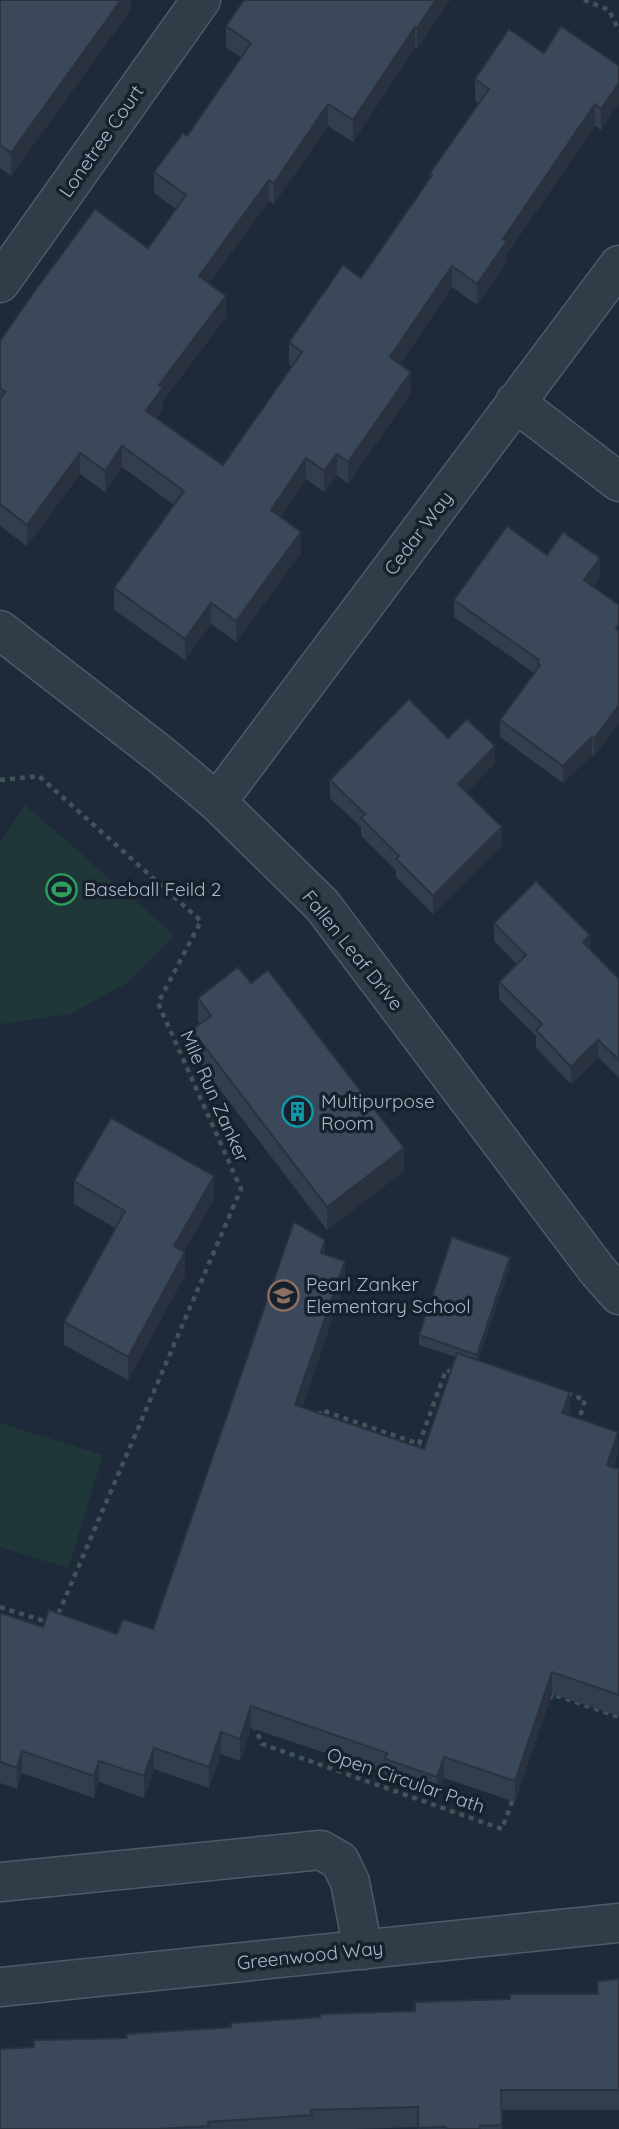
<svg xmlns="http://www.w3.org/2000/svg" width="619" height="2129" font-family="Quicksand,sans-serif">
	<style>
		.green { fill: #20373a }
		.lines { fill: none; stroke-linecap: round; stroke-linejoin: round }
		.minor-casing { stroke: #4f5967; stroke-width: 41 }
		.path { stroke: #3e5457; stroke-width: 4.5; stroke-dasharray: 5 5; stroke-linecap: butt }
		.minor { stroke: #323c49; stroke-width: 38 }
		.wall { fill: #323e4d }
		.shaded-wall { fill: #29323e }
		.building { fill: #3a4859; stroke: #29323e; stroke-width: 2 }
		.labels { text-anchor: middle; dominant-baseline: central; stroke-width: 7; stroke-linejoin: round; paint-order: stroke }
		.street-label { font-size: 19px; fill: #acb6c6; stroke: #17212d }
		.poi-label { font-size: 19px; fill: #acb6c6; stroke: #17212d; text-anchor: start }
	</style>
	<rect width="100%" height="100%" fill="#1e2a39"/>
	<!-- green -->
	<g class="green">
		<path d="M25,805L174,935L129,982L70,1014L0,1024V843Z"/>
		<path d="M0,1423L103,1455L68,1568L0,1547Z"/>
	</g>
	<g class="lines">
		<defs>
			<g id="minor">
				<path d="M0,283L201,0"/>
				<path d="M515,402L619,482"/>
				<path d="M0,630L161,755L217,802L322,905L597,1270L619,1295"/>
				<path d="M217,802L619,265"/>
				<path d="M0,1882L321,1850L340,1861L350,1882L363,1950"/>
				<path d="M0,1987L619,1923"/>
			</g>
		</defs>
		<!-- minor casing -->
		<use href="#minor" class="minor-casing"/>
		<!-- path -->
		<g class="path">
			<path d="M584,0L609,10L619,31"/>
			<path d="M0,780L39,776L201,921L158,1003L241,1189L56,1619"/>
			<path d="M567,1393L585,1400L578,1423"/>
			<path d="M319,1416L321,1410L419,1444L446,1370L454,1373"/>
			<path d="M0,1607L50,1623"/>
			<path d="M550,1699L552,1694L619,1717"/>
			<path d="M254,1725L262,1744L502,1829L514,1796"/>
		</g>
		<!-- minor -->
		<use href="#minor" class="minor"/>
	</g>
	<!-- wall -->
	<g class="wall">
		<path d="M0,0H131V9L11,176L0,168Z"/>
		<path d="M450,0L417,49L415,48L353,142L328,126L274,204L269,201L209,283L226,317L163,401V409L156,418L223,465L292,366L289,364V342L361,278L430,178V173L479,104L475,100V79L544,53L619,66L601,130L595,126L507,254V262L477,305L452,287L400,364L411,393L348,484L337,475L324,492L306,479L281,517L301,553L236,642L211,624L185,660L114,610V588L174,505L122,467L105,492L80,474L27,546L0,526V341L148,248L176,209L154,193V172L187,136L241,57L226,48V26Z"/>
		<path d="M547,555L600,576L593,586L619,605L594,757L592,755L563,783L500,737V720L534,673L454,617V600Z"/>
		<path d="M448,738L495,763L467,792L502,845L433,914L396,877V870L361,836V827L330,798V780Z"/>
		<path d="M494,923L590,950L619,979V1078L598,1057L571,1084L536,1048V1036L499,999V982L517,964L494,941Z"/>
		<path d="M251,983L404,1171L327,1230L192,1053V1030L200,1024L198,1021V998Z"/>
		<path d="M74,1181L214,1199L184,1251L185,1275L128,1380L64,1345V1322L115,1228L74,1204Z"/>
		<path d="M325,1254L345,1282L302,1407L424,1449L456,1357L419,1345V1335L510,1267L478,1360L570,1413L569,1415L618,1453L614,1467L619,1469V1716L552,1694L515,1802L444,1778L437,1798L385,1780V1773L251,1728L240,1761L221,1754L209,1788L154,1769L144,1798L99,1782L94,1798L22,1773L17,1789L0,1783V1613L43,1627L117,1634L153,1629Z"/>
		<path d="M619,1979V2110H502V2129H418V2127L356,2129H0L126,2038L231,2027L415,2011L510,1999L597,1994V1981Z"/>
	</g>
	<!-- shaded-wall -->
	<g class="shaded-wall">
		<path d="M121,0H131V9L11,176V153Z"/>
		<path d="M436,0H450L417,49V28Z"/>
		<path d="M415,27V48L353,142V120Z"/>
		<path d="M619,83V104L601,130V109Z"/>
		<path d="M328,104V126L274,204V183Z"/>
		<path d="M595,104V126L507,254V262L477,305V284L503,239Z"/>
		<path d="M269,180V201L199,297V276Z"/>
		<path d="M452,266V287L390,379V357Z"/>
		<path d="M226,296V317L163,401V409L146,432V411L159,385Z"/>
		<path d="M411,372V393L348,484V462Z"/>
		<path d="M122,446V467L105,492V471Z"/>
		<path d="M80,453V474L27,546V525Z"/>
		<path d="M337,454V475L324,492V471Z"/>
		<path d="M306,458V479L271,531V510Z"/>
		<path d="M301,532V553L236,642V621Z"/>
		<path d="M600,558V576L584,597V580Z"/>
		<path d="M211,603V624L185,660V639Z"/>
		<path d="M619,705V723L594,757V739Z"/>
		<path d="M592,737V755L563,783V766Z"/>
		<path d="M495,746V763L458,801V784Z"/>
		<path d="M502,827V845L433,914V896Z"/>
		<path d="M590,935V952L583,942Z"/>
		<path d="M598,1040V1057L571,1084V1067Z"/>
		<path d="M404,1148V1171L327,1230V1207Z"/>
		<path d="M214,1176V1199L174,1269V1246Z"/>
		<path d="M325,1240V1262L321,1253Z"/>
		<path d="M185,1252V1275L128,1380V1357Z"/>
		<path d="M510,1257V1267L477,1364V1355Z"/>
		<path d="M345,1261V1282L295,1426V1405Z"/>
		<path d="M570,1392V1413L562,1434V1413Z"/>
		<path d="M618,1432V1453L607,1486V1465Z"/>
		<path d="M552,1672V1694L515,1802V1781Z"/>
		<path d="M251,1706V1728L240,1761V1739Z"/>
		<path d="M221,1732V1754L209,1788V1767Z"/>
		<path d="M154,1748V1769L144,1798V1776Z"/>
		<path d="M22,1751V1773L17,1789V1768Z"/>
		<path d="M444,1757V1778L437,1798V1777Z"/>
		<path d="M99,1761V1782L94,1798V1776Z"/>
	</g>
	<!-- building -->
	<g class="building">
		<path d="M0,0H121L11,153L0,145Z"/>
		<path d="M244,0H436L417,28L415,27L353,120L328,104L274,183L269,180L199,276L226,296L159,385L163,387L146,411L223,465L302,352L289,342L343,265L361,278L432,175L430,173L489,89L475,79L509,29L544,53L561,26L619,66V83L601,109L595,104L503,239L507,241L477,284L452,266L390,357L411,372L348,462L337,454L324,471L306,458L271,510L301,532L236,621L211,603L185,639L114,588L184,491L122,446L105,471L80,453L27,525L0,504V399L5,392L0,388V341L34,292L95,209L148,248L186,195L154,172L183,133L187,136L251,43L226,26Z"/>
		<path d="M507,526L547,555L563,532L600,558L584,580L619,605V624L616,629L619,631V705L594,739L592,737L563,766L500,720L540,665L537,664L539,660L454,600Z"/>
		<path d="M409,699L448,738L467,719L495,746L458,784L502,827L433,896L396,859L399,856L361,818L365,814L330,780Z"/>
		<path d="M536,881L590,935L583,942L619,979V1060L598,1040L571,1067L536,1030L542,1024L499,982L526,955L494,923Z"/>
		<path d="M238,967L251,983L268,970L404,1148L327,1207L192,1030L211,1016L198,998Z"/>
		<path d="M111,1118L214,1176L174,1246L185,1252L128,1357L64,1322L125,1211L74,1181Z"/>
		<path d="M294,1222L325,1240L321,1253L345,1261L295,1405L424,1449L457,1353L570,1392L562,1413L618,1432L607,1465L619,1469V1695L552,1672L515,1781L444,1757L437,1777L385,1759L387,1753L251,1706L240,1739L221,1732L209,1767L154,1748L144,1776L99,1761L94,1776L22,1751L17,1768L0,1762V1613L43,1627L49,1610L117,1634L123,1619L153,1629Z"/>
		<path d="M452,1237L510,1257L477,1355L419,1335Z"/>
		<path d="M619,1979V2090H501L502,2125L480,2126V2129H446V2127L418,2128V2107L311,2110L312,2115L208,2122V2126L159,2129H0V2049L34,2047V2040L127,2038L126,2034L231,2027V2023L320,2017V2014L415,2011V2002L510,1999V1994H598L597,1981Z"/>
	</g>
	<!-- icons -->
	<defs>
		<symbol id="stadium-ring" viewBox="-11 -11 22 22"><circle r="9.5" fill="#17212d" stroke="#2e9e5b" stroke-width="1.5"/><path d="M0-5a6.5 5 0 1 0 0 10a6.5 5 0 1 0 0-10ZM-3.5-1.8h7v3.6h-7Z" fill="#2e9e5b"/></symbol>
		<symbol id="building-ring" viewBox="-11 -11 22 22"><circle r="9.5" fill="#17212d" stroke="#0f9aa8" stroke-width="1.5"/><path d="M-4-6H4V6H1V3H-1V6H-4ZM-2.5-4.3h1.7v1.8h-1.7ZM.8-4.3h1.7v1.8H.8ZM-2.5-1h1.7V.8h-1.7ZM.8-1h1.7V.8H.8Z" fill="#0f9aa8"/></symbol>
		<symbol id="school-ring" viewBox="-11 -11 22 22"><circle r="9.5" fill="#17212d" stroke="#8d6e63" stroke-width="1.5"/><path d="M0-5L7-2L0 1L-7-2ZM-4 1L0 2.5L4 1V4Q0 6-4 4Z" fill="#8d6e63"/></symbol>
	</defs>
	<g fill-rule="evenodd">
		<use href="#stadium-ring" x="44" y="872" width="35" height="35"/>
		<use href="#building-ring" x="280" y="1094" width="35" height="35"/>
		<use href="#school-ring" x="266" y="1278" width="35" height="35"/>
	</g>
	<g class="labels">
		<!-- street labels -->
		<g class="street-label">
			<text transform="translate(101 141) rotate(-55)">Lonetree Court</text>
			<text transform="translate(418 533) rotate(-53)">Cedar Way</text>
			<text transform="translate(353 950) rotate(51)">Fallen Leaf Drive</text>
			<text transform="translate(215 1096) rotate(66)">Mile Run Zanker</text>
			<text transform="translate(406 1780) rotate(19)">Open Circular Path</text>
			<text transform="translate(310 1955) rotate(-6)">Greenwood Way</text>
		</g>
		<!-- poi labels -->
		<g class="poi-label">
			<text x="84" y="889">Baseball Feild 2</text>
			<text x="321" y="1101">Multipurpose<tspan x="321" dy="22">Room</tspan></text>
			<text x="306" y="1284">Pearl Zanker<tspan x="306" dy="22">Elementary School</tspan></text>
		</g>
	</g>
</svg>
